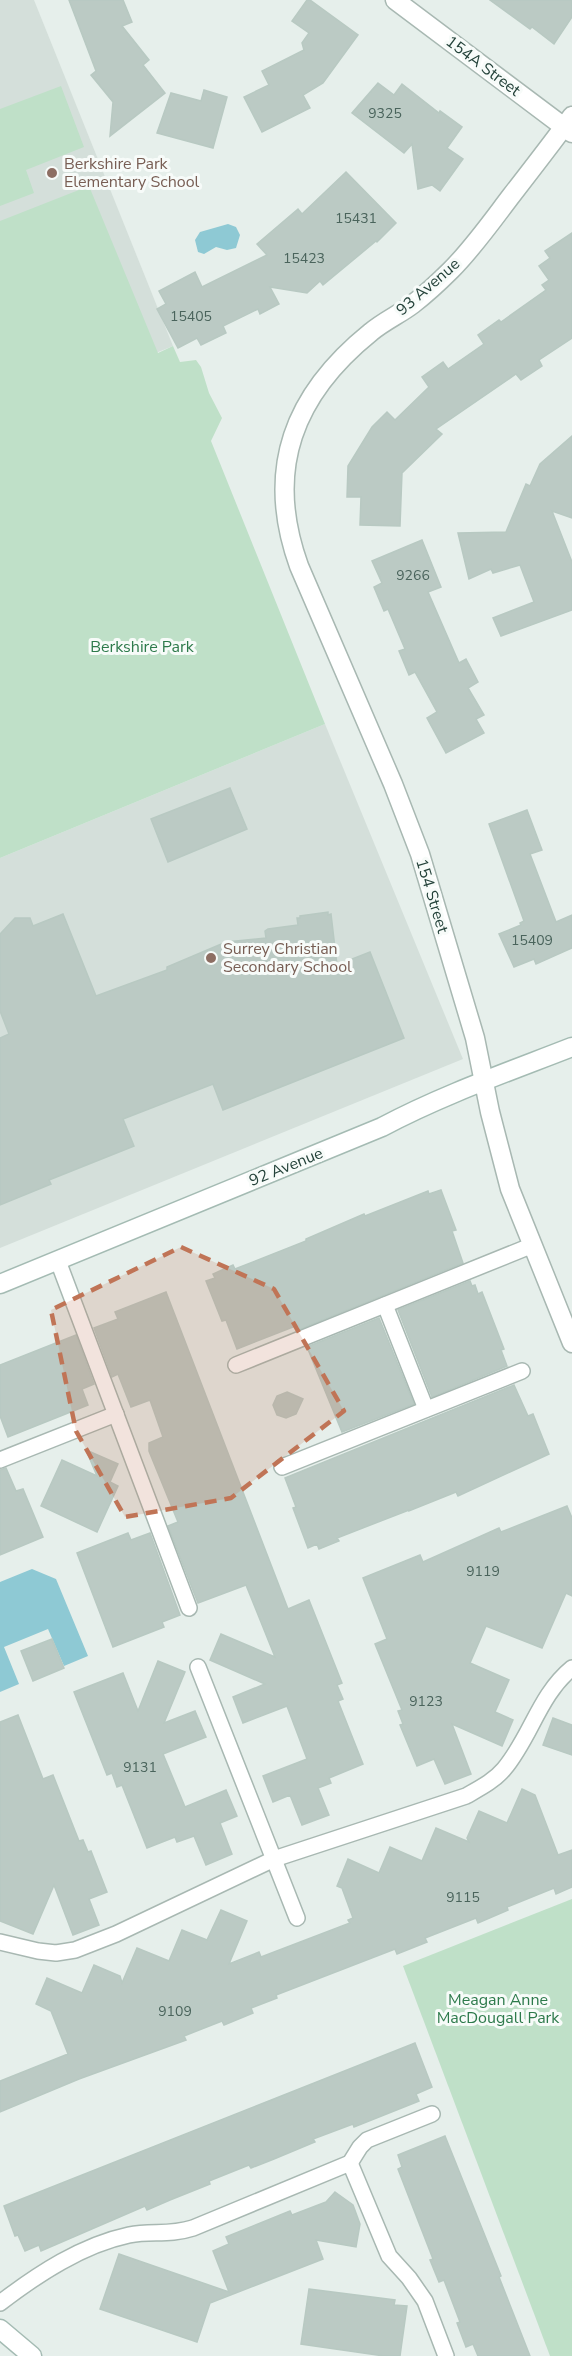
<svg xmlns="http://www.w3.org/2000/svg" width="572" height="2356" font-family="'Nunito Sans',sans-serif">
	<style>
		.built { fill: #d4dfda }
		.green { fill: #bfe0c8 }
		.water { fill: #8ec9d4 }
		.building { fill: #bbcac4; stroke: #b8c9c2; stroke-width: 1.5 }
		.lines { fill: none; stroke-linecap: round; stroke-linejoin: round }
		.lane-casing { stroke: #a8b8b2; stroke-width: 18 }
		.street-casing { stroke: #a8b8b2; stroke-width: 21 }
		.secondary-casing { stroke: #a4bbb3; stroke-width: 21 }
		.lane { stroke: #fff; stroke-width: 15 }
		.street { stroke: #fff; stroke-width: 18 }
		.secondary { stroke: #fff; stroke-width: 18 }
		.marked { fill: #c07456; fill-opacity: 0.2; stroke: #c07456; stroke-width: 4.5; stroke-dasharray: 12 8; stroke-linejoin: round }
		.education-dot { fill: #8d6e63; stroke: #f7fbf9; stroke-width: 2 }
		.labels { text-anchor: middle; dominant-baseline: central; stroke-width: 6; stroke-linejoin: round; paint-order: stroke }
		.number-label { font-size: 14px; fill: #4a645c }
		.street-label { font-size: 16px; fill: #24423a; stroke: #f7fbf9 }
		.education-label { font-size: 16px; fill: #785e54; stroke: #f7fbf9; text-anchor: start }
		.park-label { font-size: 16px; fill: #2d7a4b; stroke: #f7fbf9 }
	</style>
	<rect width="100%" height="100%" fill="#e6efeb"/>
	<!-- built -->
	<g class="built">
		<path d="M0,0H34L173,346L0,416Z"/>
		<path d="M325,724L463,1059L0,1248V858Z"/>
	</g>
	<!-- green -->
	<g class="green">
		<path d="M61,86L84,147L26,170L34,193L0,206V109Z"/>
		<path d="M89,186L158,353L173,346L180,362L196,360L201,367L209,393L222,418L211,441L325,724L0,858V221Z"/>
		<path d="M572,1899V2356H550L403,1966Z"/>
	</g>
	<!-- water -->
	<g class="water">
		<path d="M228,224L236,227L240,235L236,248L227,250L216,247L204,254L198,252L195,240L200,232Z"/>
		<path d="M32,1569L56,1579L88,1656L64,1666L48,1629L4,1647L19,1684L0,1692V1582Z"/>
	</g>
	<!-- building -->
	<g class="building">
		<path d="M69,0H123L132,22L122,26L149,60L143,65L165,93L110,136L113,102L91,75L96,71Z"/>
		<path d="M307,0H310L358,35L323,83L303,95L310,108L262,132L244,97L269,85L262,71L304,50L302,43L309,33L292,21Z"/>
		<path d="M490,0H572V17L554,44L532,27L530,29Z"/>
		<path d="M378,83L394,95L402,84L439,113L440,111L462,127L447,148L463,159L440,191L432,185L418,189L412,144L404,153L352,113Z"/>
		<path d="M204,90L227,97L213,148L157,133L171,93L201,101Z"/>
		<path d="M346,172L396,223L377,242L376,241L323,285L320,281L307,293L270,287L279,304L260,314L258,309L223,326L226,333L201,345L197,338L178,348L157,309L166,304L159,291L195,272L202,287L267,255L257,244L298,209L302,214Z"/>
		<path d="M572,233V338L539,360L542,366L521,380L516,374L436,429L442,434L402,473L400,526L360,525L361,497H347L348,466L372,427L387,412L395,420L429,387L422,377L443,362L448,369L484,344L478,335L499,320L501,322L546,290L542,285L549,280L539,266L550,258L545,251Z"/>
		<path d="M572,436V518L552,511L572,562V610L501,636L493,618L534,602L520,565L493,573L491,569L469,579L458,533L506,532L526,484L530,486L540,464Z"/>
		<path d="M422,540L441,587L428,592L459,663L466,659L478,682L468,688L484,715L476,719L484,733L446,753L427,718L437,712L415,672L409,675L399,651L405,649L388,609L384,611L374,587L382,583L372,561Z"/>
		<path d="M230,788L247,829L168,862L151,819Z"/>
		<path d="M527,810L542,850L530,854L556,922L572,915V948L536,964L534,959L514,967L499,934L521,925L520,923L524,921L489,824Z"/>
		<path d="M328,912V915L331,914L337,965L370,952L404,1038L223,1110L213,1084L123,1119L134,1146L49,1180L51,1184L0,1205V1038L9,1034L0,1011V934L15,918H30L33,926L63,914L96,996L167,970V967L226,942L266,938L265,931L268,929L298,925L297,918H300V916Z"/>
		<path d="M441,1190L456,1230L452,1231L463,1263L300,1329L298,1325L237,1349L226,1320L222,1321L206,1281L215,1278L213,1274L233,1265L235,1269L306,1241V1239L364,1214L365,1216L428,1191L429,1194Z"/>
		<path d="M470,1281L472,1286L475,1285L478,1294L482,1292L504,1349L501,1350L507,1366L432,1397L398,1310Z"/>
		<path d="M166,1292L288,1609L309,1600L342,1683L337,1685L343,1699L338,1701L363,1764L329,1778L331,1783L318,1788L329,1815L302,1825L290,1795L273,1802L263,1776L307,1759L287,1706L243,1723L233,1697L265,1684L210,1660L221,1634L275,1657L246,1585L198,1603L168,1526L178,1522L149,1451V1443L163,1437L150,1400L131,1407L118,1374L112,1377L94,1328L118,1319L115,1312Z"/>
		<path d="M379,1318L414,1404L342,1432L307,1347Z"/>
		<path d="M76,1335L94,1384L82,1389L88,1405L8,1437L0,1416V1365Z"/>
		<path d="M514,1385L528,1416L533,1414L549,1454L458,1496L456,1492L409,1511V1510L337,1538L339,1541L319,1549L317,1544L308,1548L293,1508L296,1507L285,1478Z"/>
		<path d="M287,1392L303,1399L296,1414L286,1418L277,1415L273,1405L277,1396Z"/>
		<path d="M86,1450L118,1464L110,1482L118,1486L97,1532L41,1506L62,1460L97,1476Z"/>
		<path d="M6,1468L16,1491L23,1489L43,1537L0,1555V1470Z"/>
		<path d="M567,1506L572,1518V1596L566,1593L542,1648L486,1626L470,1663L509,1680L495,1712L513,1720L502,1746L452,1724L471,1774L445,1784L434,1759L417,1766L400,1725L403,1724L398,1711L402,1710L375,1644L387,1639L363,1578L420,1555L423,1562L499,1528L501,1532Z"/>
		<path d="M128,1533L131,1540L150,1533L180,1615L162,1622L164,1627L113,1647L77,1553Z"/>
		<path d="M52,1639L64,1668L33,1681L21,1651Z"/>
		<path d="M158,1661L185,1672L164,1723L195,1711L206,1737L163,1754L185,1807L226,1790L237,1816L220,1823L232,1854L206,1865L194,1836L177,1842L175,1837L147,1848L122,1785L117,1787L112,1773L107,1775L74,1692L123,1673L138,1711Z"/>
		<path d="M18,1715L43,1779L53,1775L79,1841L83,1840L88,1852L91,1851L107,1892L89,1899L99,1925L73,1935L54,1885L33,1934L0,1921V1722Z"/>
		<path d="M553,1718L572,1725V1755L543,1745Z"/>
		<path d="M522,1789L535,1795L558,1855L572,1850V1887L556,1894L554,1888L507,1907L508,1910L478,1923L476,1918L425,1938L427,1942L397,1954L395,1949L276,1995L277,1998L251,2008L253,2013L224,2025L222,2021L184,2036L186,2040L79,2079L0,2112V2081L68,2054L51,2011L36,2004L47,1978L82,1993L94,1965L120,1976L122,1983L137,1948L169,1961L182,1930L207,1940L221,1910L247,1921L229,1964L259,1952L261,1957L350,1923L348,1920L353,1918L342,1888L337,1886L348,1859L379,1873L390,1847L422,1861L436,1828L469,1842L467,1838L479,1811L507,1823Z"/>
		<path d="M415,2043L432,2087L416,2094L419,2101L354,2127L353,2124L313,2139L315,2142L274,2159L251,2168L249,2165L209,2181L210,2184L170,2200L147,2210L145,2206L41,2251L39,2245L25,2251L18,2235L15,2236L4,2206Z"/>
		<path d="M445,2136L501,2276L499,2277L530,2356H478L473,2344L466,2347L457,2323L460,2322L444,2280L439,2282L430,2260L433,2259L398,2169L402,2167L398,2155Z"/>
		<path d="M335,2192L353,2205L360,2224L356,2247L316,2240L323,2259L210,2303L197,2342L100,2309L119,2254L229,2292L213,2251L229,2244L226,2237L290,2211L292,2215L326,2202Z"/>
		<path d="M309,2289L395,2300L394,2305L407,2306L400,2356H384L301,2344Z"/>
	</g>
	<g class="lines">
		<defs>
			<g id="lane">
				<path d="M58,1261L189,1608"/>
				<path d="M385,1305L426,1409"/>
				<path d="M236,1365L533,1245"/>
				<path d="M0,1460L116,1414"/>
				<path d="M282,1467L522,1371"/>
				<path d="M198,1667L297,1918"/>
				<path d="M0,1942L38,1951L56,1953L75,1950L116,1934L274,1859L466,1796C480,1788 494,1781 504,1769C531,1737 539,1695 572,1668"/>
				<path d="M350,2163L389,2256L409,2278L425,2301L446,2356"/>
				<path d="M0,2303C38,2274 82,2245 129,2235C151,2230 168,2236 193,2228L350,2163L360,2147L367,2140L432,2114"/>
			</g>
			<g id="street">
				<path d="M395,0L572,133"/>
				<path d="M572,116C552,143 532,169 511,196C492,221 473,248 451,270C439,282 426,294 413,304C400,314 384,321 371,332C294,394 264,469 299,566L393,784L420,854L475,1038L490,1112L510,1189L572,1343"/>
			</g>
			<g id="secondary">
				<path d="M0,1284L382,1127C442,1095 508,1072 572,1047"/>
				<path d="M0,2329L32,2356"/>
			</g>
		</defs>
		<!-- lane casing -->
		<use href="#lane" class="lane-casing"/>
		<!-- street casing -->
		<use href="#street" class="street-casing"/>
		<!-- secondary casing -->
		<use href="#secondary" class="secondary-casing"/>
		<!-- lane -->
		<use href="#lane" class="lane"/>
		<!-- street -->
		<use href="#street" class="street"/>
		<!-- secondary -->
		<use href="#secondary" class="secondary"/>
	</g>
	<!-- marked area -->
	<path class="marked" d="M181,1247L274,1289L344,1411L231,1498L125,1517L76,1431L51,1310Z"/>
	<!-- markers -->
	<g class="education-dot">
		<circle cx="52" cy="173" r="6"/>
		<circle cx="211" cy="958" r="6"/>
	</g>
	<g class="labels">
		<!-- number labels -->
		<g class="number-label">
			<text x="385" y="113">9325</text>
			<text x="356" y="218">15431</text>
			<text x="304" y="258">15423</text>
			<text x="191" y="316">15405</text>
			<text x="413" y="575">9266</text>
			<text x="532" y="940">15409</text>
			<text x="483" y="1571">9119</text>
			<text x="426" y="1701">9123</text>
			<text x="140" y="1767">9131</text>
			<text x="463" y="1897">9115</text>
			<text x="175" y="2011">9109</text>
		</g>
		<!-- street labels -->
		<g class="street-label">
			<text transform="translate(483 66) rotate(37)">154A Street</text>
			<text transform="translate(428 287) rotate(-41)">93 Avenue</text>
			<text transform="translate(432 896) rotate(73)">154 Street</text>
			<text transform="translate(286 1167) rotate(-22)">92 Avenue</text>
		</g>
		<!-- education labels -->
		<g class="education-label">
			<text x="64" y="164">Berkshire Park<tspan x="64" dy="18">Elementary School</tspan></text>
			<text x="223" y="949">Surrey Christian<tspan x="223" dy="18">Secondary School</tspan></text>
		</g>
		<!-- park labels -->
		<g class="park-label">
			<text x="142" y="647">Berkshire Park</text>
			<text x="498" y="2000">Meagan Anne<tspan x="498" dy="18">MacDougall Park</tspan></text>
		</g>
	</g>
</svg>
